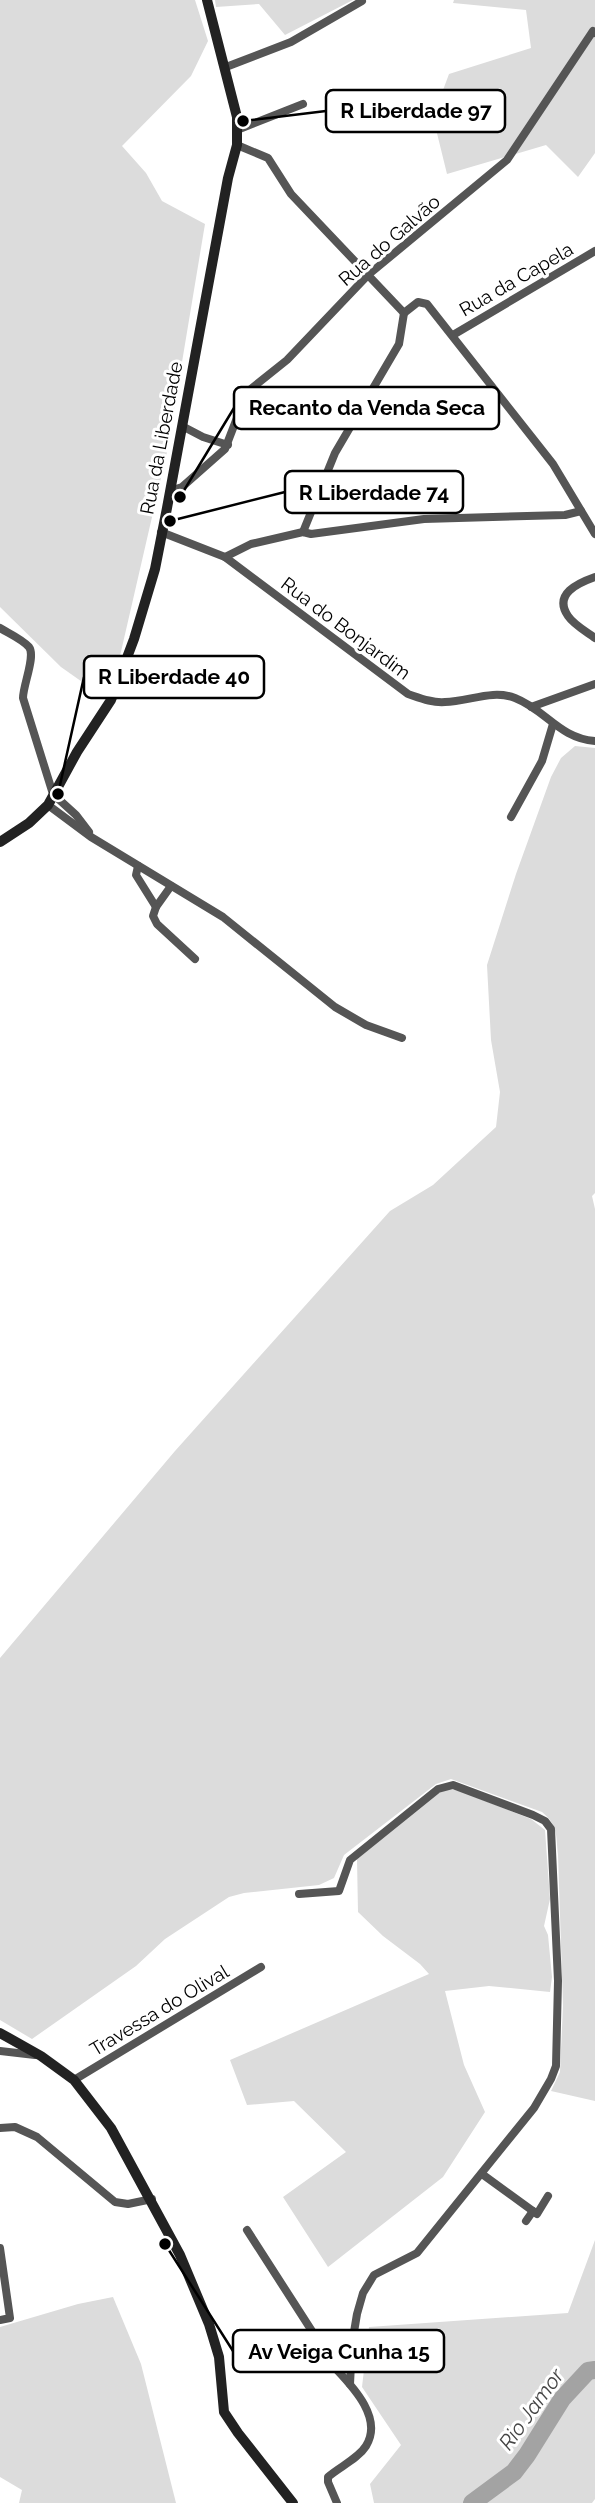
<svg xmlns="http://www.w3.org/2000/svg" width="595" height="2503" font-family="Raleway,sans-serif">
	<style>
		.green { fill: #dcdcdc }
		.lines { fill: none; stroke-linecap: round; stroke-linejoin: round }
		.river { stroke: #a3a3a3; stroke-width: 18 }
		.street { stroke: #555; stroke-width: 8 }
		.secondary { stroke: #222; stroke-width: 10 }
		.labels { text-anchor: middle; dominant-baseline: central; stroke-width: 6; stroke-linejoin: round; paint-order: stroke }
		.street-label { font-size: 19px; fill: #000; stroke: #fff }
		.water-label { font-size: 21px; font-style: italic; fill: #444; stroke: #fff }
		.leader { fill: none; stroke: #000; stroke-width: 2.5 }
		.callout-dot { fill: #000; stroke: #fff; stroke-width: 2.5 }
		.callout { fill: #fff; stroke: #000; stroke-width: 2.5 }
		.callout-label { font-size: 21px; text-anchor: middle; font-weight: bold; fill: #000 }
	</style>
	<rect width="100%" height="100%" fill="#fff"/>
	<!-- green -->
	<g class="green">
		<path d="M0,0H195L208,41L191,76L122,146L146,173L162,201L205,224L167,452L117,669L95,691L61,667L0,607Z"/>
		<path d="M215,0H353L285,35L259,4L216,7Z"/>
		<path d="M454,0H595V153L578,177L546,145L447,174L433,117L449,74L531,48L526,10L453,3Z"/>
		<path d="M575,746L595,748V1193L592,1196L595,1209V2101L551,2091L560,2072L563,2006L558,1855C556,1835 558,1825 542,1812L451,1779L436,1784L344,1855L334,1878L319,1885L244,1893L229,1897L165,1939L136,1966L32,2039L0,2020V1658L175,1451L390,1211L433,1185L496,1127L500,1092L491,1040L487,965L516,874L551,777L561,758Z"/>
		<path d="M449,1789L460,1791L531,1819L545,1830L550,1899L544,1926L548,1935L552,1977L550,1992L489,1986L445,1991L464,2065L485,2112L443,2177L328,2267L283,2197L346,2152L294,2101L247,2105L230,2060L429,1974L420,1964L383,1936L358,1912L357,1859L438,1792Z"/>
		<path d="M595,2240V2499L592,2503H374L370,2484L401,2445L362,2387L369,2327L568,2313Z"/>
		<path d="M113,2297L141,2364L176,2503H19L22,2490L0,2477V2327L78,2304Z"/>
	</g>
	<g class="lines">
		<!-- river -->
		<path class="river" d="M472,2503L514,2472L527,2455L562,2399L588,2371L595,2370"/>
		<!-- street -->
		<g class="street">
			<path d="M226,67L291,42L362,1"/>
			<path d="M237,130L303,104"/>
			<path d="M237,145L268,158L291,194L404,313L418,302L427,304L553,464L595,534"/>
			<path d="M453,335L595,251"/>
			<path d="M182,426L203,437L228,445"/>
			<path d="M170,491L182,487L225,449L247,392L287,360L368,275L507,160L593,31L595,33"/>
			<path d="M161,532L225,557L408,694C420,698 432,703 445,702C468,702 492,689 515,698C546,710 559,738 595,741"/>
			<path d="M303,532L335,453L399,344L404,313"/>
			<path d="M225,557L251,544L303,532L311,534L424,519L565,515L581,511"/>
			<path d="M595,577C578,583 553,594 568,616C574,625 587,632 595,638"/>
			<path d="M0,628C8,633 22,639 29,647C36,656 23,685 23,698L53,794L76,815L89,832"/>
			<path d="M531,707L595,684"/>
			<path d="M48,805L91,837L223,917L335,1007L366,1025L402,1038"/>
			<path d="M511,817L542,761L553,724"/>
			<path d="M138,866L136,875L156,907L171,886"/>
			<path d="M156,907L153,916L157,924L195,959"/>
			<path d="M299,1894L339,1891L350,1860L438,1789L453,1785L533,1815L545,1821L551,1829L558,1981L556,2066L551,2079L534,2108L417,2253L374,2275L363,2293L357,2314L352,2344L350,2384"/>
			<path d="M0,2051L35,2055"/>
			<path d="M74,2080L261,1967"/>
			<path d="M0,2128L15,2127L37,2137L115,2202L128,2204L152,2199"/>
			<path d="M482,2174L537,2214L548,2196"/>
			<path d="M526,2221L533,2211"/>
			<path d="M247,2230L337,2370C354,2388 383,2419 366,2446C358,2459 339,2467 328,2477V2482L337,2503"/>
			<path d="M0,2248L10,2318L0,2320"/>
		</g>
		<!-- secondary -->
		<g class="secondary">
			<path d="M0,842L29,823L48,805L77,752L111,700L134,639L155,569L167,508L228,178L237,145V117L207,0"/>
			<path d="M0,2033L41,2056L74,2080L111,2128L180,2255L209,2324L219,2357L224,2412L238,2433L293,2503"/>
		</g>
	</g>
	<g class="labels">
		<!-- street labels -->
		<g class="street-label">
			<text transform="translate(389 240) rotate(-41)">Rua do Galvão</text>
			<text transform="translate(516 279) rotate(-30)">Rua da Capela</text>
			<text transform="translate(161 438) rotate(-79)">Rua da Liberdade</text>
			<text transform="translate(346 628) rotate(37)">Rua do Bonjardim</text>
			<text transform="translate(159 2010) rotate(-31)">Travessa do Olival</text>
		</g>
		<!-- water labels -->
		<g class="water-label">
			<text transform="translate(531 2409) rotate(-54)">Rio Jamor</text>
		</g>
	</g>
	<!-- callouts -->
	<path class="leader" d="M243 121L326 111M180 497L234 408M170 521L285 492M58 794L84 677M165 2244L233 2351"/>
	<g class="callout-dot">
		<circle cx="243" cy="121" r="7"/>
		<circle cx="180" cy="497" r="7"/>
		<circle cx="170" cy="521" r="7"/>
		<circle cx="58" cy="794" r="7"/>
		<circle cx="165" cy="2244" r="7"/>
	</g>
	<g class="callout">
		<rect x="326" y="90" width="179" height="42" rx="7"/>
		<rect x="234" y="387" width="265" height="42" rx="7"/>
		<rect x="285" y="471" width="178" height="42" rx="7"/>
		<rect x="84" y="656" width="180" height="42" rx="7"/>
		<rect x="233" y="2330" width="211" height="42" rx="7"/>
	</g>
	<g class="callout-label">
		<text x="416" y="118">R Liberdade 97</text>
		<text x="367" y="415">Recanto da Venda Seca</text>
		<text x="374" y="500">R Liberdade 74</text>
		<text x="174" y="684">R Liberdade 40</text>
		<text x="339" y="2359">Av Veiga Cunha 15</text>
	</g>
</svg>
